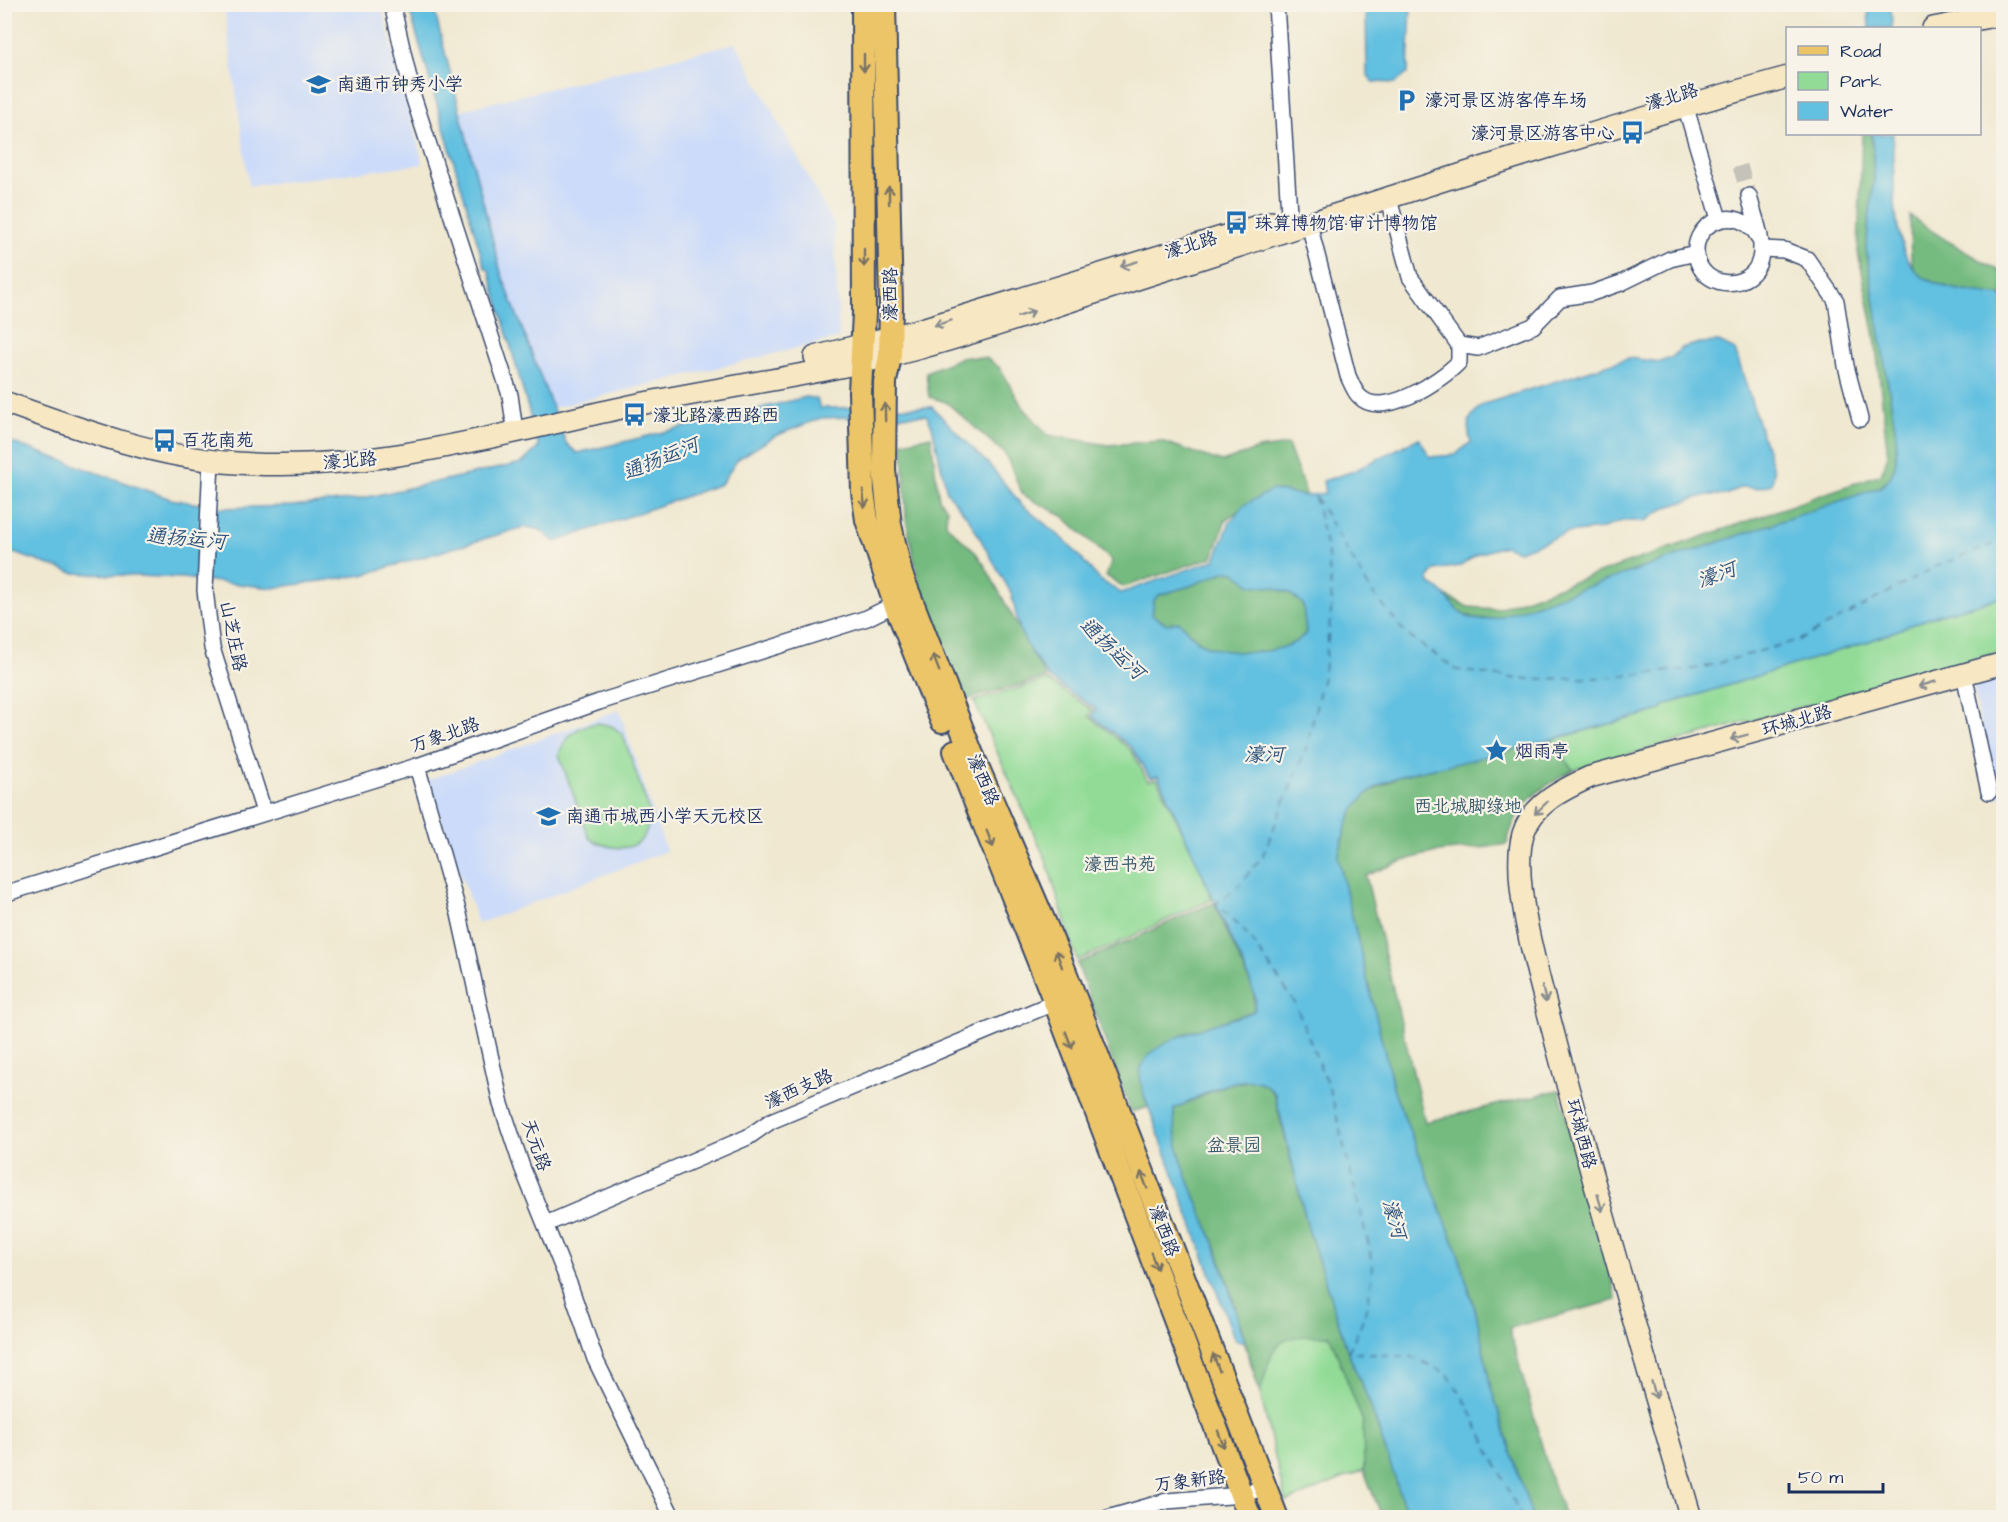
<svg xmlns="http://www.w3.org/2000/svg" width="2008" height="1522" font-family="'Architects Daughter','LXGW WenKai TC',sans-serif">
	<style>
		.built { fill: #ccdbf9 }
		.green { fill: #92db96; stroke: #56857a; stroke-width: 1.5 }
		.forest { fill: #75bb7f; stroke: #48756e; stroke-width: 1.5 }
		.water { fill: #62c0e0; stroke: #3e789f; stroke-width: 1.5; fill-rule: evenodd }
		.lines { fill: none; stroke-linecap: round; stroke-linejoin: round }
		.ferry { stroke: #2d537e; stroke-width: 1.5; stroke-dasharray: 8 6; stroke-linecap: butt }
		.street-tunnel { stroke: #c5c3b9; stroke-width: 15; stroke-dasharray: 15 8; stroke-linecap: butt }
		.street-casing { stroke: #3b4b6f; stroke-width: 18 }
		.secondary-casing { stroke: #3b4b6f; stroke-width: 24 }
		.primary-casing { stroke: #3b4b6f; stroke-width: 26 }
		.street { stroke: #fff; stroke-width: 15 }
		.secondary { stroke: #f7e8c3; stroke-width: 21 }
		.primary { stroke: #ecc569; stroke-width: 22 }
		.oneway { stroke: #797263 }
		.oneway2 { stroke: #898c90 }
		.labels { text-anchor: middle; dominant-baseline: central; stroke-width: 4.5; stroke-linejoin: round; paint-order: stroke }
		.poi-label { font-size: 18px; fill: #1b2f5e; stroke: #f7f3e8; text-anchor: start }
		.street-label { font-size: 18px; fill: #1b2f5e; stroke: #f7f3e8 }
		.park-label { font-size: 18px; fill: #395a6c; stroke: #f7f3e8 }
		.water-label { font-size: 20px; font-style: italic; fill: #2d537e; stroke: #f7f3e8 }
	</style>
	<rect width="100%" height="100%" fill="#f7f3e8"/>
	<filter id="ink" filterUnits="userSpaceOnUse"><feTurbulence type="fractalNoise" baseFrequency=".0167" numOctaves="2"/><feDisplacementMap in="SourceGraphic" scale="12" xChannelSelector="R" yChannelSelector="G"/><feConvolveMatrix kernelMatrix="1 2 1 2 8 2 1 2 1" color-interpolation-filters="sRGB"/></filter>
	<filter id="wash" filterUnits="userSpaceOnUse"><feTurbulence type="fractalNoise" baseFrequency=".008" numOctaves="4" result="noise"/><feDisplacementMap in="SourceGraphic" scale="24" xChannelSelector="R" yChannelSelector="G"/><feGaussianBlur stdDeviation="1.35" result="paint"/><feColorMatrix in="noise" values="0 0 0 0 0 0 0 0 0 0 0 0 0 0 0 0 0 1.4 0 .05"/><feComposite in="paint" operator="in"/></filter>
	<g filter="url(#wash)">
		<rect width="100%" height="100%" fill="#f0e8d0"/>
		<!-- built -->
		<g class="built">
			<path d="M224,5H381L423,164L249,186Z"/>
			<path d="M736,43L834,225L839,338L548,409L445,114Z"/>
			<path d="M2003,678V798L1995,794L1973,685Z"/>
			<path d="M619,710L666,851L478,924L428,780Z"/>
		</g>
		<!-- green -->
		<g class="green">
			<path d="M2003,597V651L1573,770L1552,740L1661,710L1665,705L1867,642L1937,615Z"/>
			<path d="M1047,680L1093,710L1089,716L1131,750L1148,781L1157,779L1199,866L1212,900C1166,918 1123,943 1077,960L1046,860L974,701Z"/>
			<path d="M598,723L612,726L623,735L651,816C649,823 647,833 642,839C629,854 604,847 589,838L559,755C565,735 577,726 598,723Z"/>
			<path d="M1226,1085L1388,1460L1286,1502L1260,1393L1231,1299Z"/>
		</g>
		<!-- forest -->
		<g class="forest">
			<path d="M1862,134H1872L1874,179L1866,248L1896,433C1897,456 1899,478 1875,490L1499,617C1477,623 1455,614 1444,595L1468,607L1496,609L1881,474L1888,455L1886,439L1875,336L1858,252Z"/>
			<path d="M1910,216L1946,240L2003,273V296C1984,294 1921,288 1913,267C1909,257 1911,228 1910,216Z"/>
			<path d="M962,357L986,358L999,367L1022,406L1048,435L1108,445L1161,441L1222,462L1258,449L1288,445L1307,496L1272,490L1226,519L1213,557L1124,587L1106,576L1112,561L1063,516L1023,495L1005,454L946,402L929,397L926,372Z"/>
			<path d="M931,436L939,499L947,509L946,524L976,553L985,566L1046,678L964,700L923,602L906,519L903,442Z"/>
			<path d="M1226,571L1235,572L1251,585L1272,587L1289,593L1303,604L1306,633C1291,653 1240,656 1217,650C1200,645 1190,633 1179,622L1167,624L1152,615L1154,600L1159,595L1190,586Z"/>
			<path d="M1552,740L1573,770C1538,791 1517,800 1507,844C1486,848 1467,849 1446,851C1418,854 1391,865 1366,876L1425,1122L1559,1090L1617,1300L1509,1328L1552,1482L1565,1517H1532L1490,1385L1477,1317L1458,1253L1394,1091L1338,858L1350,812L1369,792L1400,776Z"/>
			<path d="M1214,903L1254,991V1011L1182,1035L1144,1095L1149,1107L1131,1112L1077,963C1124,946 1167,921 1214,903Z"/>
			<path d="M1251,1080L1264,1083L1274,1094L1308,1228L1348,1352L1370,1404L1408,1517H1382L1364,1471L1363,1422L1330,1336C1273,1334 1274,1342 1260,1393C1246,1346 1234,1298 1218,1252C1201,1206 1172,1158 1174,1109L1226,1085Z"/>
		</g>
		<!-- water -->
		<g class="water">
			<path d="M408,5H433L501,273L566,443L577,453L599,448L806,397L817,399L820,408L932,407L992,468L1021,504L1068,543L1100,580L1121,593L1215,560L1230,522L1244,505L1272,490L1307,496L1325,493L1323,481L1354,471L1419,438L1430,457L1455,455L1471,442C1465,424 1469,415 1484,404L1629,358L1660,362L1671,358L1682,348L1700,343L1719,342L1735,350L1774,472L1772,484L1757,488L1741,487L1726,495H1707L1667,507L1645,521H1622L1601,529L1567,533L1519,551L1504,546L1478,554L1460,566L1435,570L1429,578L1430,584C1455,594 1454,630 1499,617L1881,487C1899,473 1897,454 1896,433L1866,248L1874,179L1872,134H1893C1894,170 1889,256 1923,277C1946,291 1978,293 2003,296V597L1937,615L1867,642L1665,705L1661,710C1598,727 1535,744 1471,760C1438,769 1395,770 1368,793C1348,811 1344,832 1338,858L1394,1091L1458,1253L1477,1317L1490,1385L1532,1517H1408L1370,1404L1348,1352L1308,1228L1275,1094C1253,1061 1200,1097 1174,1109C1172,1159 1202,1207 1218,1254C1228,1283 1236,1313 1245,1342L1235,1340L1144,1095C1142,1087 1138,1076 1141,1067C1153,1036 1226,1023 1254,1011L1256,999L1247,973L1158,776L1150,778L1132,748L1092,716L1096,709L1049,678L1031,652L1020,631L1011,593L969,519L947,492L932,426L926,415L821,418L775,436L738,459L721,484L555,542L539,529L524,527L362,575L273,588L183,578L73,573L5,550V440L171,499L221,508L292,506L359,499L522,463L539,447L489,270L485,268ZM1226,571L1235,572L1251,585L1272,587L1289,593L1303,604L1306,633C1288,657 1223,657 1199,642C1192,637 1185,628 1179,622L1167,624L1152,615L1154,600L1159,595L1190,586Z"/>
			<path d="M1366,5H1411L1408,73L1396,83L1373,82L1367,74Z"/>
			<path d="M1868,5H1891L1892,28H1869Z"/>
		</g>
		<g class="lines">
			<!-- ferry -->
			<path class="ferry" d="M1522,1518L1467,1404L1447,1373L1412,1357L1348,1352C1365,1320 1371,1298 1373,1262L1331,1094L1295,1003L1249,936L1216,903L1236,889L1263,855L1307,746L1324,672L1332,604L1328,554L1314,494L1371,591L1406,634L1457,670L1519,679L1603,678L1701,668L1802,639L1935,567L2004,540"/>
		</g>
	</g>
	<g filter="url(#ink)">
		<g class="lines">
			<!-- street-tunnel -->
			<path class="street-tunnel" d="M1740,166L1749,196"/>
			<defs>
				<g id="street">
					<path d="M392,4L413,96L510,395L515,431"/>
					<path d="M1276,4L1290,229"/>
					<path d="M1685,105L1719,219"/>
					<path d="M1749,196C1753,214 1765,240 1760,259C1753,289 1708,291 1698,262C1685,223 1739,200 1759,238"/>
					<path d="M1389,199L1410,277L1459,345L1478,348L1533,326L1560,298L1592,293L1621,283L1670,259L1696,253"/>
					<path d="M1309,224L1348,376C1351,382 1354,391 1359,396C1382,421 1442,380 1459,362V345"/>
					<path d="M1761,249L1784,250L1807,259L1836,301L1846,366L1860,419"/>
					<path d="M211,461L205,590L212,648L264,812"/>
					<path d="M1964,674L1989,792"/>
					<path d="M417,766L459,914L501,1104L522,1167L570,1286L595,1359L673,1518"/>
					<path d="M4,894L417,766L599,702L867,618L895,604"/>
					<path d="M546,1224L748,1137L771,1121L1063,999"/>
					<path d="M1108,1518L1167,1501L1242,1495L1265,1487"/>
				</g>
				<g id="secondary">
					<path d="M1933,28L2004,14"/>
					<path d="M815,357L925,328L1271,222"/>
					<path d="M4,402C79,429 157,458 237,463C371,473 500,434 630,406C726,386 825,374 920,348C1004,325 1085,295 1168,269C1373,203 1579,134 1788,77"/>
					<path d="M1691,1518C1645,1359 1598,1202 1556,1043C1543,990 1509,885 1523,834C1532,804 1564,789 1590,777L2004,663"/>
				</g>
				<g id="primary">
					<path d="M863,4L864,313L860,392L863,492L867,520L895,604L942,721"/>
					<path d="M884,4L891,306L890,356L885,382L884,470L890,525L901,574L971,752L1058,954L1277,1518"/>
					<path d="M955,751L1055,1002L1250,1518"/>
				</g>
			</defs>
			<!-- street casing -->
			<use href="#street" class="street-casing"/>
			<!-- secondary casing -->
			<use href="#secondary" class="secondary-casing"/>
			<!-- primary casing -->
			<use href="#primary" class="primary-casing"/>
			<!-- street -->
			<use href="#street" class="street"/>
			<!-- secondary -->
			<use href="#secondary" class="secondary"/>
			<!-- primary -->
			<use href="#primary" class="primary"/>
		</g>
		<!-- one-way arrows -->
		<defs><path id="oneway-shaft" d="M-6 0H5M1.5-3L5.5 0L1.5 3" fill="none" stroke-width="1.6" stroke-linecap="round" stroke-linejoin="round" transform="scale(1.5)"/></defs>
		<g class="oneway">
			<use href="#oneway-shaft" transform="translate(864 63) rotate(90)"/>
			<use href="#oneway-shaft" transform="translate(889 195) rotate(-91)"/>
			<use href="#oneway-shaft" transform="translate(864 258) rotate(90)"/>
			<use href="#oneway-shaft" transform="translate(885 412) rotate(-91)"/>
			<use href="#oneway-shaft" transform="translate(864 499) rotate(83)"/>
			<use href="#oneway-shaft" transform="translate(936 663) rotate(-111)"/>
			<use href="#oneway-shaft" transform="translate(990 839) rotate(68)"/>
			<use href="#oneway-shaft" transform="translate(1059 959) rotate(-110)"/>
			<use href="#oneway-shaft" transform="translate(1069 1040) rotate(69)"/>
			<use href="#oneway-shaft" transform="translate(1144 1180) rotate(-111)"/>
			<use href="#oneway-shaft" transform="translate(1154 1261) rotate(69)"/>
			<use href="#oneway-shaft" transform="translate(1216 1362) rotate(-111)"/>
			<use href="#oneway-shaft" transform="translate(1221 1439) rotate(70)"/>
		</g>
		<g class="oneway2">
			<use href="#oneway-shaft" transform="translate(1129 264) rotate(163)"/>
			<use href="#oneway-shaft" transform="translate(1026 314) rotate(-18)"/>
			<use href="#oneway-shaft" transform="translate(943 323) rotate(163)"/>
			<use href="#oneway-shaft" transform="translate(1927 684) rotate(164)"/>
			<use href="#oneway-shaft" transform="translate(1739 737) rotate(165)"/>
			<use href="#oneway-shaft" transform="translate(1541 808) rotate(136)"/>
			<use href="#oneway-shaft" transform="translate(1544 994) rotate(77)"/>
			<use href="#oneway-shaft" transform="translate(1600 1203) rotate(74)"/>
			<use href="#oneway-shaft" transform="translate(1654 1390) rotate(74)"/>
		</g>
	</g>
	<!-- icons -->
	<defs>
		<symbol id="school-bare" viewBox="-9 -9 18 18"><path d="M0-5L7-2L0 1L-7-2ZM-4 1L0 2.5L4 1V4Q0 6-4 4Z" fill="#1f6fb2" stroke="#f7f3e8" stroke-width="2.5" paint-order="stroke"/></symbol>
		<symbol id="parking-bare" viewBox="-9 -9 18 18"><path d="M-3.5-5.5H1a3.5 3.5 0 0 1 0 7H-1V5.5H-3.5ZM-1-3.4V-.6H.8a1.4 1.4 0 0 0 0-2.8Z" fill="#1f6fb2" stroke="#f7f3e8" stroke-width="2.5" paint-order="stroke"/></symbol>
		<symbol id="bus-bare" viewBox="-9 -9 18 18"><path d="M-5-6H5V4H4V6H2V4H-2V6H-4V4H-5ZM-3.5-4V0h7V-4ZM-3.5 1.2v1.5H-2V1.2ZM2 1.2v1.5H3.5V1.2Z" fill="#1f6fb2" stroke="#f7f3e8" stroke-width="2.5" paint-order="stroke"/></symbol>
		<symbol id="sight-bare" viewBox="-9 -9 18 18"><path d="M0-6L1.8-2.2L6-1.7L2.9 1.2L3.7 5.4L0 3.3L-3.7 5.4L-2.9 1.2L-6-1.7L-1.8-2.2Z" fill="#1f6fb2" stroke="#f7f3e8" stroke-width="2.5" paint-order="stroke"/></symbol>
	</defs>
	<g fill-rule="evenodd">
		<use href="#school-bare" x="302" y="68" width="33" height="33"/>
		<use href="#parking-bare" x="1390" y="84" width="33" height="33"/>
		<use href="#bus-bare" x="1616" y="116" width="33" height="33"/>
		<use href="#bus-bare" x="1220" y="206" width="33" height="33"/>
		<use href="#bus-bare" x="618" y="398" width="33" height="33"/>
		<use href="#bus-bare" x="148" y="424" width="33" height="33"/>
		<use href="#sight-bare" x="1480" y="734" width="33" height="33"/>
		<use href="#school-bare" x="532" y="800" width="33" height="33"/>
	</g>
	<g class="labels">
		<!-- poi labels -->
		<g class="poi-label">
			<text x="337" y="84">南通市钟秀小学</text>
			<text x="1425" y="100">濠河景区游客停车场</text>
			<text x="1615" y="133" text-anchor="end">濠河景区游客中心</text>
			<text x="1255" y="223">珠算博物馆·审计博物馆</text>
			<text x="653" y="415">濠北路濠西路西</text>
			<text x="182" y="440">百花南苑</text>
			<text x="1515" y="751">烟雨亭</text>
			<text x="566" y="816">南通市城西小学天元校区</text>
		</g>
		<!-- street labels -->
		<g class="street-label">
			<text transform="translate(1672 97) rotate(-17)">濠北路</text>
			<text transform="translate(1191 245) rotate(-17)">濠北路</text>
			<text transform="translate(890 294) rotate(-90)">濠西路</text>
			<text transform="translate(350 461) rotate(-5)">濠北路</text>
			<text transform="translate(233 636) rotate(78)">山芝庄路</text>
			<text transform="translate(1797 721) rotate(-16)">环城北路</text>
			<text transform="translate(445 735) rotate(-19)">万象北路</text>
			<text transform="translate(983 780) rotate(67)">濠西路</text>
			<text transform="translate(799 1089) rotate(-24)">濠西支路</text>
			<text transform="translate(1581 1134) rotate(75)">环城西路</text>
			<text transform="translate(536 1145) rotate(71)">天元路</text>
			<text transform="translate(1164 1231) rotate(69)">濠西路</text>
			<text transform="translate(1190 1481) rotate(-7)">万象新路</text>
		</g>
		<!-- park labels -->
		<g class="park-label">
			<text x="1468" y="806">西北城脚绿地</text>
			<text x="1120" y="864">濠西书苑</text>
			<text x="1234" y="1145">盆景园</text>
		</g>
		<!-- water labels -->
		<g class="water-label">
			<text transform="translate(661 459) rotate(-22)">通扬运河</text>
			<text transform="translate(186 539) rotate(5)">通扬运河</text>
			<text transform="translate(1717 575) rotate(-20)">濠河</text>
			<text transform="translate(1112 649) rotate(43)">通扬运河</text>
			<text x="1264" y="755">濠河</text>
			<text transform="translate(1394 1219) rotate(74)">濠河</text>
		</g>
	</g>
	<!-- margin -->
	<rect width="2008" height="1522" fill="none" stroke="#f7f3e8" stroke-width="24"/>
	<!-- legend -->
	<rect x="1786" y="27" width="195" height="108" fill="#f7f3e8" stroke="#9fa5b1" stroke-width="1.5"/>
	<rect x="1798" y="46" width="30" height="9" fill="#ecc569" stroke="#9fa5b1" stroke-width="1.5"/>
	<text x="1840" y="57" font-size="18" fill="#1b2f5e">Road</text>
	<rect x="1798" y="72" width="30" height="18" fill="#92db96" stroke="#9fa5b1" stroke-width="1.5"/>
	<text x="1840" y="87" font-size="18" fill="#1b2f5e">Park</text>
	<rect x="1798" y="102" width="30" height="18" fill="#62c0e0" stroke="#9fa5b1" stroke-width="1.5"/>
	<text x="1840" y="117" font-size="18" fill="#1b2f5e">Water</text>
	<!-- scale -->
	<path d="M1789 1483v9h94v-9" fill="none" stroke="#1b2f5e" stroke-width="3"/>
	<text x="1798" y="1483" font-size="18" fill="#1b2f5e" stroke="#f7f3e8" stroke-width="4.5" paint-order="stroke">50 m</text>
</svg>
